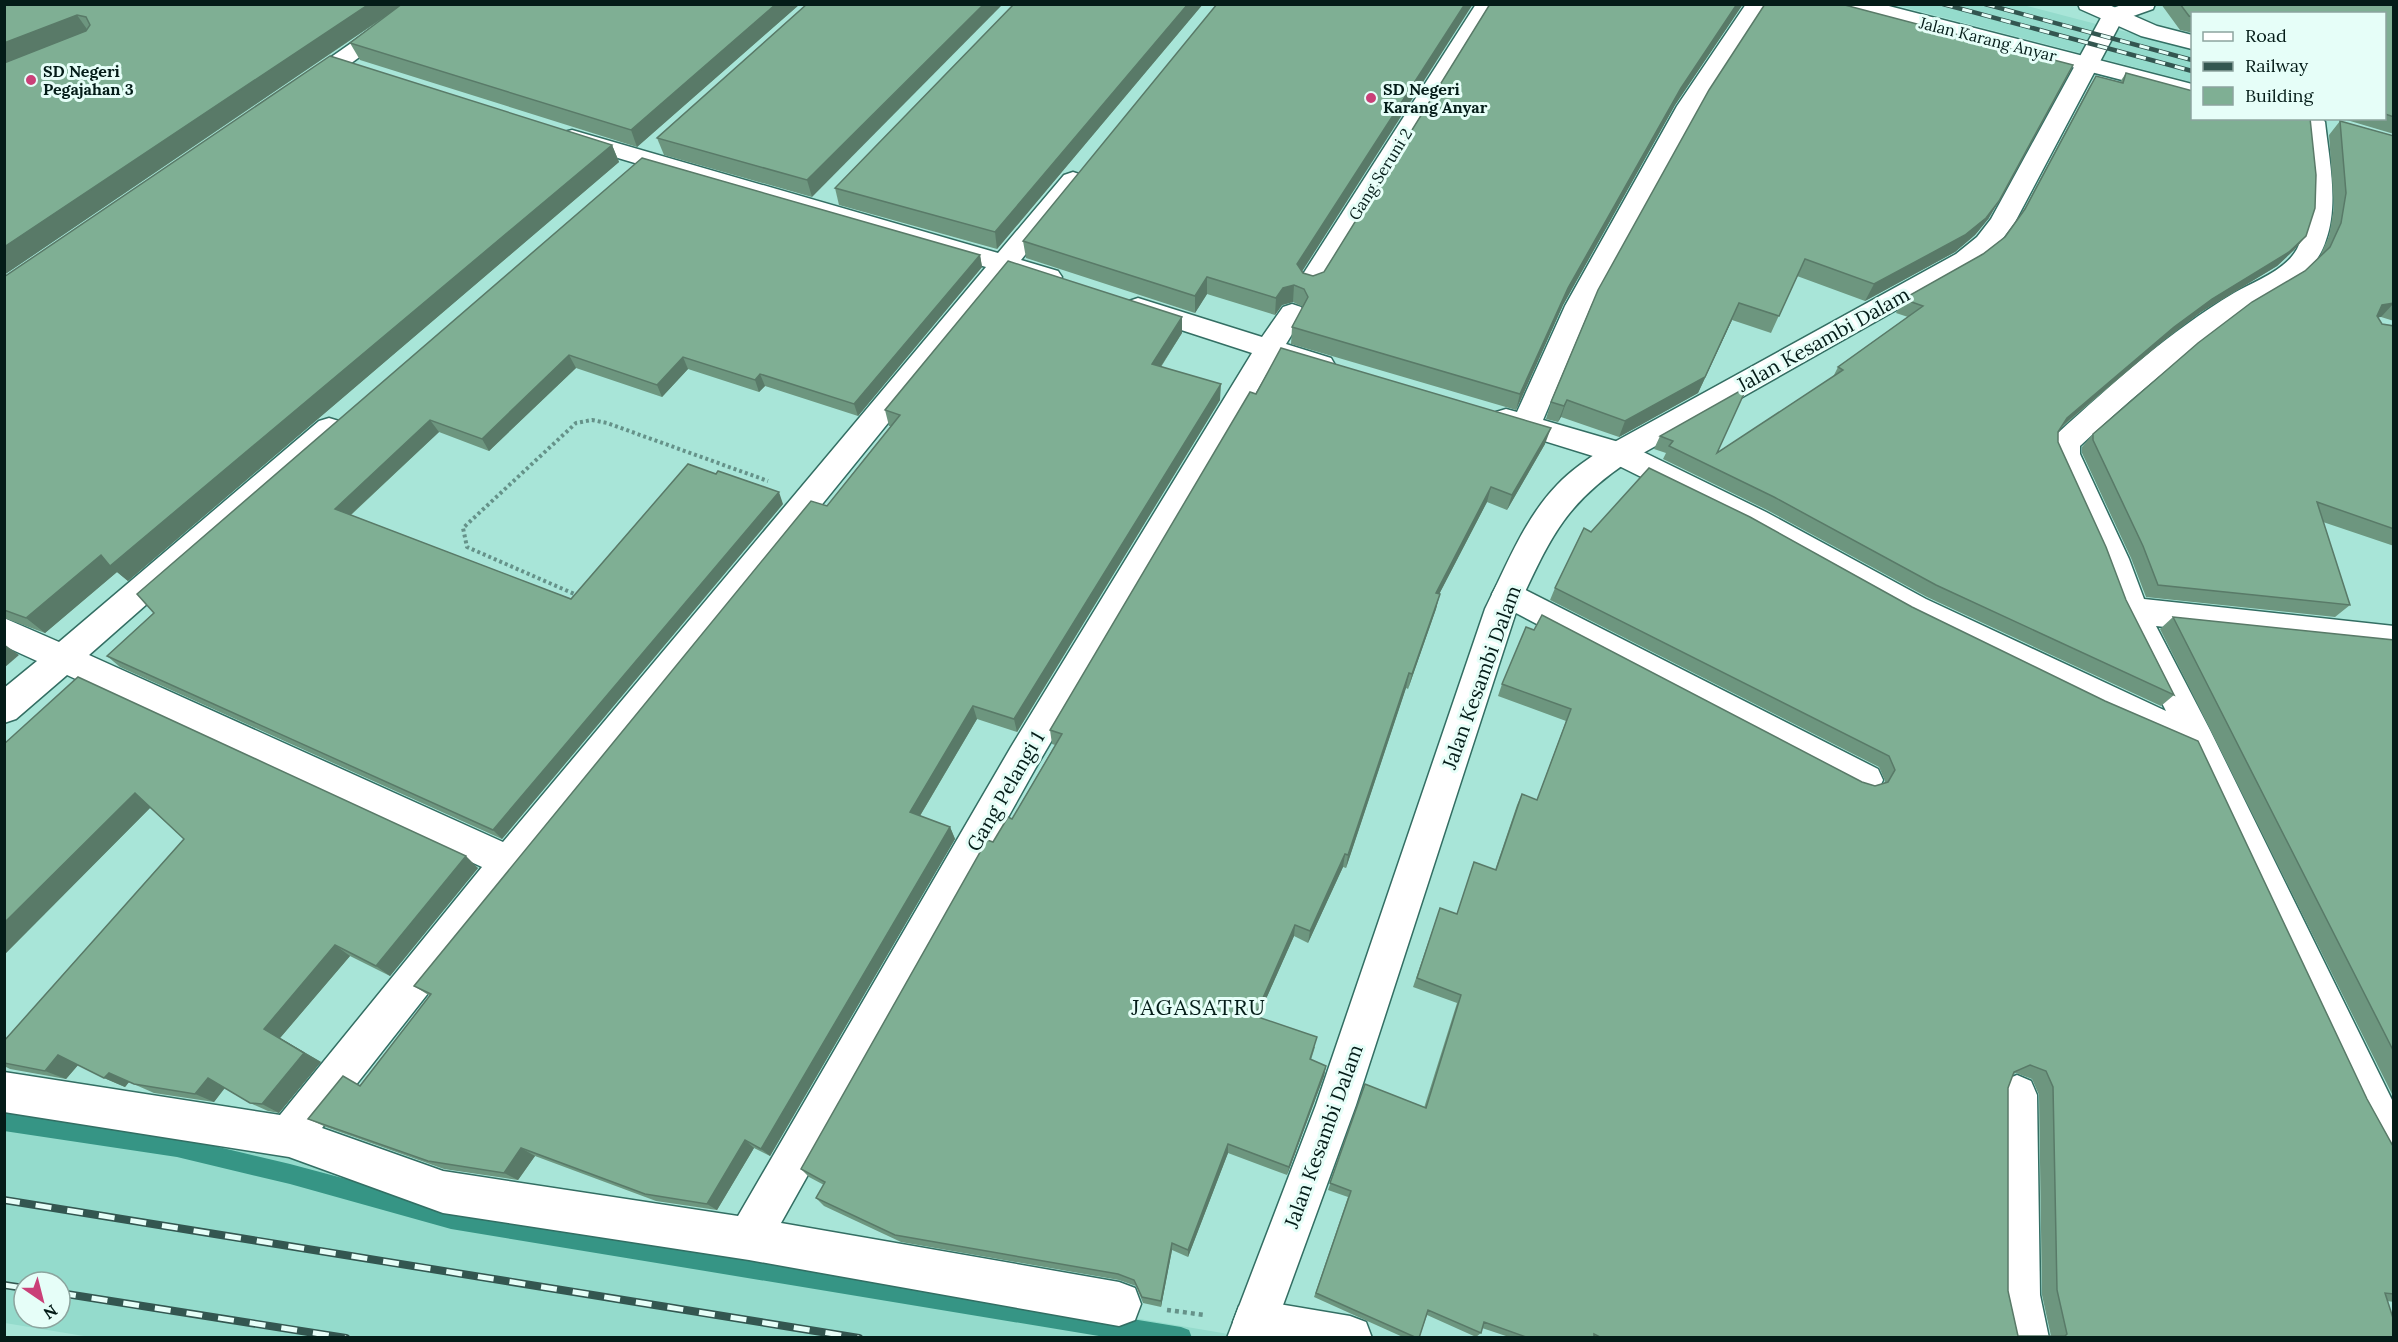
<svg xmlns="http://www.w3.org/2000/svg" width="2398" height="1342" font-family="Lora,serif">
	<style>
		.built { fill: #94dbcc; fill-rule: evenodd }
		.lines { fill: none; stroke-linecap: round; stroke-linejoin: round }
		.stream { fill: #369585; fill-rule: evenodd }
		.street-casing { stroke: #336e63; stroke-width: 3 }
		.secondary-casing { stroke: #336e63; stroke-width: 3 }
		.path-far1 { stroke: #659289; stroke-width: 4; stroke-dasharray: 3 3; stroke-linecap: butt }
		.path { stroke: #659289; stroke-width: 4.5; stroke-dasharray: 4 4; stroke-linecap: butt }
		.street { fill: #fff; fill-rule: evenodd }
		.secondary { fill: #fff; fill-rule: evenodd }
		.rail-far1-casing { stroke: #335650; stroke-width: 4.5 }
		.rail-casing { stroke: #335650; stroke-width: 8 }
		.rail-far1 { stroke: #e6fef8; stroke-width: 3; stroke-dasharray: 10; stroke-linecap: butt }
		.rail { stroke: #e6fef8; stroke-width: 5; stroke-dasharray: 16; stroke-linecap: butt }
		.wall { fill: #6d967f; fill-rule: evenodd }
		.shaded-wall { fill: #597a68 }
		.building { fill: #7faf94; stroke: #597a68; stroke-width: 1.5; fill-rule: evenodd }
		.poi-dot { fill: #ca4078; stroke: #e6fef8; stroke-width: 2 }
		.labels { text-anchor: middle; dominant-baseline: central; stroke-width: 6; stroke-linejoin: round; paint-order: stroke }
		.far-street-label { font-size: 16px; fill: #041c18; stroke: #e6fef8 }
		.far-poi-label { font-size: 16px; font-weight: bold; fill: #041c18; stroke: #e6fef8; text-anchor: start }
		.street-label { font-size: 20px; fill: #041c18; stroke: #e6fef8 }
		.quarter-label { font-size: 22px; letter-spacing: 1.5px; fill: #041c18; stroke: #e6fef8 }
	</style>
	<rect width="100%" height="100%" fill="#a8e5d8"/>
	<!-- built -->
	<g class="built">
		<path d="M1895,5H2023L2192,49V82Z"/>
		<path d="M4,1108L189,1134L333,1169L704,1245L1246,1337L96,1338L5,1323ZM24,1282H60V1318H24Z"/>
	</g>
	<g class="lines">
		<!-- stream -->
		<path class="stream" d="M4,1111L177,1137L290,1164L451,1207L1181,1327L1189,1330L1192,1338H1111L451,1229L290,1184L177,1157L4,1131Z"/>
		<defs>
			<g id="street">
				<path d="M407,4H432L313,91H297L294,86L297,81Z"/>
				<path d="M1476,4H1497L1320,288L1311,291L1302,288L1298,282Z"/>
				<path d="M1746,4H1767L1701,106L1591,306L1543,420L1629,445L1766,512L1926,599L2166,711L2116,611L2097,559L2050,454V446L2058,433C2113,383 2170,331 2234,293C2254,281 2285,271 2297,249C2316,212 2305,161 2301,122L2304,118H2322L2325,122C2329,159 2339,204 2326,240C2322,253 2314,265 2304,274C2280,295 2249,307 2223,326C2173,363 2125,404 2080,446V454L2129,559L2144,599L2394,626V652L2156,626L2210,730L2394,1104V1165L2379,1160L2350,1105L2186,750L2094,710L1904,617L1744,528L1609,461L1496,426L1492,419L1496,412L1506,409L1517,412L1565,306L1677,106Z"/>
				<path d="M1844,4H1881L2192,84V98L1846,9Z"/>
				<path d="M2078,4H2107L2157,26L2192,35V49L2141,36L2080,9Z"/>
				<path d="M572,130L998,253L1064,175L1073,172L1082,175L1085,180L1021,260L1058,271L1062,277L1058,283L1049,286L1009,274L522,874L322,1128L443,1171L738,1216L1011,747L1252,353L1129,313L1125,307L1129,301L1138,298L1262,337L1283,307L1292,304L1301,307L1305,313L1286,344L1331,358L1335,365L1331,372L1321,375L1275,360L1035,769L781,1223L1119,1282L1135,1288L1141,1304L1135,1320L1119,1326L749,1260L443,1213L289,1157L4,1112V1072L280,1115L482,867L67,675L16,719L4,723V688L37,661L4,646V618L59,642L319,421L329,418L339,421L343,428L339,435L89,655L503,842L986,267L564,142L560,137L564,132Z"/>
				<path d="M1508,581L1878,769L1883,780L1878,791L1866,795L1854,791L1497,603L1492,594L1497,585Z"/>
				<path d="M2017,1075L2031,1081L2037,1095L2040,1295L2049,1338H2005L1996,1295L1997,1095L2003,1081Z"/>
				<path d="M1255,1300L1350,1316L1366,1322L1372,1338H1239L1233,1322L1239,1306Z"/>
			</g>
			<path id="secondary" d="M2124,4H2155L2153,9L2122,20L2015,222L1995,249L1974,266L1629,461C1563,505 1550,539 1517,609L1356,1105L1271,1338H1227L1316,1105L1485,609C1506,567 1524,519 1557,485C1572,469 1591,457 1609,445L1956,254L1977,237L1991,219L2102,16L2105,11Z"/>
		</defs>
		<!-- street casing -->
		<use href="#street" class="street-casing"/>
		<!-- secondary casing -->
		<use href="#secondary" class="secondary-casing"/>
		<!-- path-far1 -->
		<path class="path-far1" d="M579,596L467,547L463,528L576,423L592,420L607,423L768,481"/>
		<!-- path -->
		<path class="path" d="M1167,1310L1205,1315"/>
		<!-- street -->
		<use href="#street" class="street"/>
		<!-- secondary -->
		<use href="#secondary" class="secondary"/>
		<defs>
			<g id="rail-far1">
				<path d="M1943,4L2192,71"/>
				<path d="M1985,4L2192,60"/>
			</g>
			<g id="rail">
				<path d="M4,1200L859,1338"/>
				<path d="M4,1285L24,1288"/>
				<path d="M60,1293L346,1338"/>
			</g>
		</defs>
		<!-- rail-far1 casing -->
		<use href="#rail-far1" class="rail-far1-casing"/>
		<!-- rail casing -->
		<use href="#rail" class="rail-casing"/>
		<!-- rail-far1 -->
		<use href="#rail-far1" class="rail-far1"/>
		<!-- rail -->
		<use href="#rail" class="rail"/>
	</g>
	<!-- wall -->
	<g class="wall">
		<path d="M4,4H800L637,147L360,60L350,43L395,10L4,275Z"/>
		<path d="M807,4L812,197L664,155L657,138Z"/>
		<path d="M1014,4H1203L997,249L839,205L835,188Z"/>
		<path d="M1490,4H1743L1675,105L1563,305L1516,410L1291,344L1292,327L1303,307L1293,302L1282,305L1275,315L1207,294L1195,313L1026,258L1023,241L1302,272L1303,273L1313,276L1324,272Z"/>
		<path d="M1765,4L1989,218L1975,235L1955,252L1865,301L1797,276L1771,333L1732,320L1698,393L1619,437L1561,417L1558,422L1546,419L1551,402Z"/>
		<path d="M2161,4H2394V134L2340,118H2385V14H2193V33L2180,30Z"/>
		<path d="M2126,73L2306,236L2294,250L2277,266L2201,312L2163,341L2061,428L2058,432V442L2126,600L2174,695L2161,706L1927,597L1767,510L1663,459L1666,453L1654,449L1660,436L1717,453L1833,377L1838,367L1908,317L1896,313L1903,299L1983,254L2005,237L2021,215L2088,89L2096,76L2120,82Z"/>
		<path d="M2340,121L2394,136V321L2381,317H2378L2382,324L2394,326V546L2323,522L2350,605L2335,617L2146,597L2131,558L2082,453V447L2093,434L2305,271L2320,256L2329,236L2334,207L2329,135Z"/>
		<path d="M612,145L619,162L128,581L117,572L45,633L4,618V277Z"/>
		<path d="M642,158L980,255L982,267L858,416L765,386L759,392L688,369L662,397L576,368L489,451L439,432L351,515L571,599L783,504L502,839L120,667L107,656Z"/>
		<path d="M1182,333L1161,367L1220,400L1017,732L977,719L920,816L950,827L955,839L770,1156L754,1148L717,1210L656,1201L535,1156L518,1180L444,1169L326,1127L308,1119L360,1085L430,996L414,986L827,506L891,426H889L885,410Z"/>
		<path d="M1256,394L1545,444L1507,510L1487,502L1439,594L1436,609L1408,689L1406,688L1346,868L1343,867L1308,943L1294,936L1258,1017L1315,1047L1311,1060L1326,1066L1324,1076L1287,1175L1228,1153L1188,1257L1172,1250L1161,1307L1143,1303L1136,1286L1119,1280L901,1242L824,1206L816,1198L824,1185L809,1177L801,1169L993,842L1012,819L1055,745L1052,744L1050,730Z"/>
		<path d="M1584,528L2367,1099L2394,1148V1302L2387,1301L2394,1338H1512L1482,1328L1481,1333L1476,1337L1427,1315L1419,1338H1405L1314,1297L1348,1197L1328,1190L1365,1084L1424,1108L1457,1003L1413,987L1440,908L1457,914L1474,862L1495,870L1517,805L1522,794L1537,800L1566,721L1498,696L1502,684L1875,786L1884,784L1885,781L1879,767L1550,600L1555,588ZM2016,1073L2032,1079L2039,1095L2042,1295L2051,1336H2018L2008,1291V1088L2013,1074Z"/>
		<path d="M2173,617L2394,641V1098L2160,629Z"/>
		<path d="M4,744L478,868L390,976L350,956L280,1038L321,1062L279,1113L268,1111L250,1103L225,1088L214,1102L154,1093L129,1082L125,1087L104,1078L78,1065L66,1079L10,1069L4,1066V1041L184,839L150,808L4,955Z"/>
	</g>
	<!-- shaded-wall -->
	<g class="shaded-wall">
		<path d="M369,4H403L4,275V247Z"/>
		<path d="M776,4H800L637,147L631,130Z"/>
		<path d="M984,4H1003L812,197L807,180Z"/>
		<path d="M1188,4H1203L997,249L995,232Z"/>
		<path d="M1465,4H1473L1296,281L1297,264Z"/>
		<path d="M1737,4H1743L1675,105L1563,305L1516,410L1520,394L1568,288L1681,88Z"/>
		<path d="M77,15L89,32L4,65V43Z"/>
		<path d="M612,145L619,162L128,581L117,572L45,633L26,618L101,555Z"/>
		<path d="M1999,201L1989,218L1975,235L1955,252L1865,301L1874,284Z"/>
		<path d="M2306,236L2294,250L2277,266L2201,312L2163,341L2056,431L2067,418L2174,327L2212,299Z"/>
		<path d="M980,255L982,267L858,416L854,404Z"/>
		<path d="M1207,277V294L1195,313V296Z"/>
		<path d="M1294,285L1293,302L1282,305L1275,315L1276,298L1283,288Z"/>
		<path d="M2394,303L2381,317L2370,319L2382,305Z"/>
		<path d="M1182,317V333L1152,380V364Z"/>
		<path d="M1732,320L1698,393L1619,437L1625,421Z"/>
		<path d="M569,355L576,368L489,451L482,439Z"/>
		<path d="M683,357L688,369L662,397L657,385Z"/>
		<path d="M760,374L765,386L759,392L755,380Z"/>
		<path d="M1221,384L1220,400L1017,732L1014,719Z"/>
		<path d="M1567,400L1561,417L1558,422L1564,406Z"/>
		<path d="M430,420L439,432L345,520L335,509Z"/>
		<path d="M1551,428L1545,444L1507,510L1512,495Z"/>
		<path d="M1491,487L1487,502L1432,608L1436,593Z"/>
		<path d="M779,492L783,504L502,839L493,830Z"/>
		<path d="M1440,594L1436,609L1408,689L1412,674Z"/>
		<path d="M4,644L19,655L4,668Z"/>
		<path d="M1409,673L1406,688L1346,868L1348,855Z"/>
		<path d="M973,706L977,719L915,824L910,812Z"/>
		<path d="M135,793L152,806L4,955V923Z"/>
		<path d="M950,827L955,839L770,1156L761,1149Z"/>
		<path d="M1345,854L1343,867L1308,943L1310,931Z"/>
		<path d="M466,856L478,868L390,976L376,966Z"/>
		<path d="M1295,925L1294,936L1254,1026L1255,1016Z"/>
		<path d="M335,945L350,956L280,1038L321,1062L279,1113L262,1104L264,1029Z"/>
		<path d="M58,1055L79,1064L66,1079L45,1071Z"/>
		<path d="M1326,1066L1324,1076L1287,1175L1289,1167Z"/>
		<path d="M109,1073L129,1082L125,1087L104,1078Z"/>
		<path d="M208,1078L226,1086L214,1102L195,1094Z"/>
		<path d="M745,1140L754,1148L717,1210L707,1204Z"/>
		<path d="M1228,1144V1153L1188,1257V1250Z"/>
		<path d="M521,1148L535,1156L518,1180L504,1173Z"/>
		<path d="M1172,1243V1250L1161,1307V1301Z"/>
	</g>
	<!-- building -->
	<g class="building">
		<path d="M4,4H369L4,247V63L86,31L90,25L86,17L77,15L4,43Z"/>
		<path d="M402,4H776L631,130L350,43Z"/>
		<path d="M807,4H984L807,180L657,138Z"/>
		<path d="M1014,4H1188L995,232L835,188Z"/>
		<path d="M1217,4H1465L1297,264L1303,273L1313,276L1324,272L1490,4H1737L1681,88L1568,288L1520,394L1292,327L1308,297L1304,289L1294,285L1283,288L1276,298L1207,277L1195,296L1023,241Z"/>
		<path d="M1765,4H1841L2073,65L1999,201L1986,218L1965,235L1874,284L1805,259L1779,316L1739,303L1705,377L1625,421L1567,400L1564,406L1551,402L1598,290L1709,90Z"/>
		<path d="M2180,4H2394V117L2385,114V14H2193V17L2189,16Z"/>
		<path d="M330,56L612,145L110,566L101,555L26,618L4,610V277Z"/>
		<path d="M2126,73L2193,91V118H2310L2316,175L2315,208L2306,236L2289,252L2212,299L2174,327L2067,418L2058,432V442L2106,547L2126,600L2174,695L1936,585L1774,497L1669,446L1673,441L1660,436L1747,387L1717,453L1843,370L1838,367L1923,306L1903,299L1983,254L2005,237L2025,209L2096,76L2123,83Z"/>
		<path d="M2340,121L2394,136V303L2382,305L2377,316L2382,324L2394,326V529L2317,502L2350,605L2158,585L2143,546L2093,440V434L2198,343L2252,302L2305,271L2330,247L2341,223L2346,193Z"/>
		<path d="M642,158L980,255L854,404L760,374L755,380L683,357L657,385L569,355L482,439L430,420L335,509L571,599L688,464L716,474L718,471L779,492L493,830L107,656L154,613L137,594Z"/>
		<path d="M1008,261L1182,317L1152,364L1221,384L1014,719L973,706L910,812L950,827L761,1149L745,1140L707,1204L645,1194L521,1148L504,1173L428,1161L308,1119L343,1076L360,1086L431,994L414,986L811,501L827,506L900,415L885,410Z"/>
		<path d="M1281,348L1551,428L1512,495L1491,487L1436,593L1440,594L1412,674L1409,673L1348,855L1345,854L1310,931L1295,925L1255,1016L1317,1037L1310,1059L1326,1066L1289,1167L1228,1144L1188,1250L1172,1243L1161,1301L1142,1297L1134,1280L1118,1274L895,1235L816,1198L825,1182L801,1169L987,840L993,842L1008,817L1012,819L1062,734L1050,730L1250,392L1256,394Z"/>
		<path d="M1649,468L1750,517L1912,607L2105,701L2198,741L2367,1099L2394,1148V1294L2385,1293L2394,1321V1338H1602L1594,1334V1338H1529L1484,1322L1481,1333L1428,1310L1419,1338H1417L1316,1293L1351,1191L1330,1183L1365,1084L1426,1108L1461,995L1417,978L1440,908L1457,914L1474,862L1496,870L1522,794L1537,800L1571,709L1502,684L1526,627L1534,630L1542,615L1862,782L1875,786L1888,782L1895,770L1889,756L1555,588L1584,528L1591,532ZM2030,1065L2046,1071L2053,1087L2057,1290L2067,1334L2065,1336H2018L2008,1291V1088L2014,1072Z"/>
		<path d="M2173,617L2394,640V1052Z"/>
		<path d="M78,677L466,856L376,966L335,945L264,1029L304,1053L262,1104L250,1103L208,1078L195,1094L134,1084L109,1073L104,1078L58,1055L45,1071L4,1063V1041L184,839L135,793L4,923V744Z"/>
	</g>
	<!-- markers -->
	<g class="poi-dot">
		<circle cx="31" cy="80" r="6"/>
		<circle cx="1371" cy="98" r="6"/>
	</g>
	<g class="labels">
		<!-- far-street labels -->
		<g class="far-street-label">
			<text transform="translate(1988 39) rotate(14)">Jalan Karang Anyar</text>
			<text transform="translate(1380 174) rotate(-58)">Gang Seruni 2</text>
		</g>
		<!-- far-poi labels -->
		<g class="far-poi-label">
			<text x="43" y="71">SD Negeri<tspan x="43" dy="18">Pegajahan 3</tspan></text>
			<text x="1383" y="89">SD Negeri<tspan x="1383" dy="18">Karang Anyar</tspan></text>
		</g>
		<!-- street labels -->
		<g class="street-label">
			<text transform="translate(1823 339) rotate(-29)">Jalan Kesambi Dalam</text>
			<text transform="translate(1481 677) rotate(-70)">Jalan Kesambi Dalam</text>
			<text transform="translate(1005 791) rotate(-60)">Gang Pelangi 1</text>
			<text transform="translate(1323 1136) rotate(-70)">Jalan Kesambi Dalam</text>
		</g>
		<!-- quarter labels -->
		<g class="quarter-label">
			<text x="1199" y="1007">JAGASATRU</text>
		</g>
	</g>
	<!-- border -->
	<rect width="2398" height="1342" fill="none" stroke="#041c18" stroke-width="12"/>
	<!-- legend -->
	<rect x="2191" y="12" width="195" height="108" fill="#e6fef8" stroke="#8ca49e" stroke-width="1.5"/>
	<rect x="2203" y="32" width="30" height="9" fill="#ffffff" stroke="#8ca49e" stroke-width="1.5"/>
	<text x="2245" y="42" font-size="18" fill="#041c18">Road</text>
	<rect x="2203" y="62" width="30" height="9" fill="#335650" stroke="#8ca49e" stroke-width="1.5"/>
	<text x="2245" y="72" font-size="18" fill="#041c18">Railway</text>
	<rect x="2203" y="87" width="30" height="18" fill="#7faf94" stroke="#8ca49e" stroke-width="1.5"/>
	<text x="2245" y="102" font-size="18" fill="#041c18">Building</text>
	<!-- north arrow -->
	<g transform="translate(42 1300) rotate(145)"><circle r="28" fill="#e6fef8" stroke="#8ca49e" stroke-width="1.5"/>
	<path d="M0-4.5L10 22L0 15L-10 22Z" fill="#ca4078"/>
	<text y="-9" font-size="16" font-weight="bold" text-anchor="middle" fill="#041c18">N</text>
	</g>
</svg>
